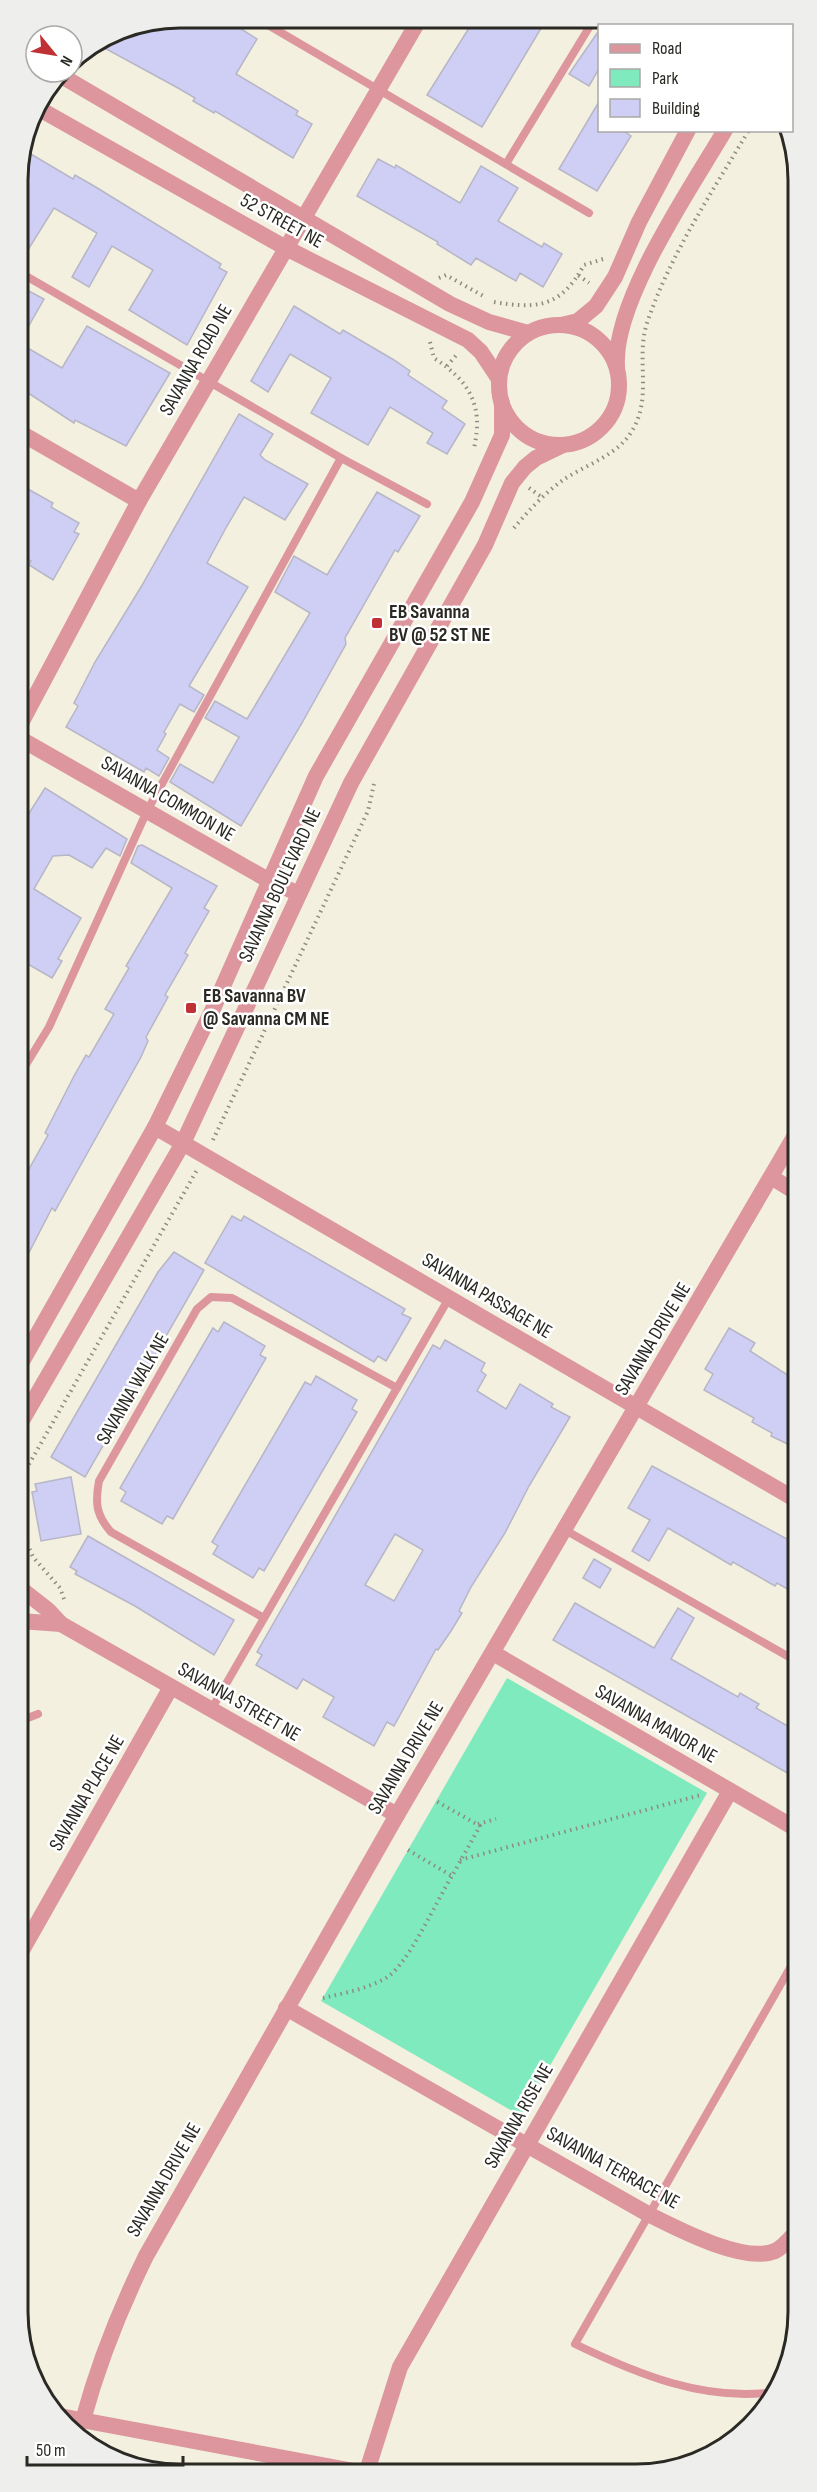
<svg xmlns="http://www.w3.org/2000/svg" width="817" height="2492" font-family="'Sofia Sans Condensed',sans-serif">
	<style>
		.green { fill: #7eeabd }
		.building { fill: #cfcef4; stroke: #b6b6c6; stroke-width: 1.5; fill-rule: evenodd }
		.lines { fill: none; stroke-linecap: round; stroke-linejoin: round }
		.path { stroke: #8e8c81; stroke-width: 4; stroke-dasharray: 1.5 4.5; stroke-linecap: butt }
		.service { stroke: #dd969d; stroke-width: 8 }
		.minor { stroke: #dd969d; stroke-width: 16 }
		.poi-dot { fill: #c03136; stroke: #fff; stroke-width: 2 }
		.labels { text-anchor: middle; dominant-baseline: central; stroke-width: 5; stroke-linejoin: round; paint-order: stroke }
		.street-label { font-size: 20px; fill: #2a2923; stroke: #fff }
		.poi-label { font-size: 20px; font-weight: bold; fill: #2a2923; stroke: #fff; text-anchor: start }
		.rim { fill: none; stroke: #2a2923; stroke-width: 3 }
	</style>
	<rect width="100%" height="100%" fill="#f3f0e0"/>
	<!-- green -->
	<path class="green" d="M507,1678L707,1793L521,2116L321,2001Z"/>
	<!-- building -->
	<g class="building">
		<path d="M180,18H224L257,39L236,74L298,111L296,115L312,124L293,158L215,111L214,113L193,101L195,98L178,88L97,44L119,30Z"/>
		<path d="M474,20H546L482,127L427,95Z"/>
		<path d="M600,29V67L589,86L569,74Z"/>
		<path d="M600,100V130H622L631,136L597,191L559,169Z"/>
		<path d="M24,150L73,179L75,175L94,186L221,264L219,268L227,272L187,345L129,310L153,270L112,246L89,287L72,277L97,233L54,208L18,266V170Z"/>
		<path d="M378,159L395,168L396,165L460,203L481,166L518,188L498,221L542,247L544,243L562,254L543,287L520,273L516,281L476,258L471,265L437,244L438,242L357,196Z"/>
		<path d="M25,289L44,299L19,343L62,368L87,326L170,373L126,446L75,420L74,423L19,387V301Z"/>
		<path d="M294,306L340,334L343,330L394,360L410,371L408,375L447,401L442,408L465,424L447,454L427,443L433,433L390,407L368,445L311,413L331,378L290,354L268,392L251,381Z"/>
		<path d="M239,414L273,434L260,455L265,460L308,484L285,520L244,497L227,526L207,563L248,587L189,686L204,695L194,712L180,704L164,732L166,734L157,750L169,758L159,776L146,768L144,772L66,727L78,706L74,703L95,662L141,587Z"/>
		<path d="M19,484L53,503L51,507L79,523L74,532L79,534L53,580L29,565L31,561L19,554Z"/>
		<path d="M377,492L420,516L398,552L395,550L345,638L346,644L302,723L241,826L170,782L180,764L213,783L239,737L205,718L215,701L247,719L310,613L275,592L294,556L327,575Z"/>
		<path d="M45,788L127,839L120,856L106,848L92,868L69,855L53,856L34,889L81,918L58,959L62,961L52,978L19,959V829Z"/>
		<path d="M142,845L217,886L204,908L209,911L185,953L188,955L165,995L168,997L146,1037L148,1041L141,1057L55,1211L52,1208L20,1270V1185L48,1135L45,1133L74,1076L86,1055L89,1057L114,1014L105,1009L129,968L126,966L172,888L131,863L138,846Z"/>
		<path d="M232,1216L241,1221L244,1216L405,1309L402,1314L411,1318L386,1361L378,1356L374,1362L205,1263Z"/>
		<path d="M174,1252L204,1270L85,1477L51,1457L158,1272Z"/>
		<path d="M224,1322L265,1346L260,1355L266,1358L173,1519L167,1516L162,1524L121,1501L126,1492L120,1488L213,1328L218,1332Z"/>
		<path d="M729,1328L755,1343L750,1351L797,1381L798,1449L771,1436L772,1433L752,1422L754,1418L704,1390L713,1374L705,1369Z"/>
		<path d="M445,1340L485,1363L481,1371L486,1375L477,1391L506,1409L520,1384L553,1404L551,1407L570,1417L529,1486L505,1533L471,1587L459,1611L462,1613L451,1631L438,1650L436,1649L394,1726L387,1722L374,1746L323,1717L334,1697L303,1679L297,1689L256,1665L262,1655L257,1652L433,1345L440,1349ZM395,1534L423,1550L394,1601L365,1585Z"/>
		<path d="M316,1376L357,1400L352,1409L357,1412L264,1571L259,1568L253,1578L213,1554L218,1546L212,1542L305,1382L311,1385Z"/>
		<path d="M652,1466L798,1545V1595L777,1583L775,1586L733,1562L731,1565L668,1528L649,1561L632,1551L650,1520L628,1508Z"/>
		<path d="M71,1477L81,1534L41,1541L32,1492L37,1491L35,1484Z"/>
		<path d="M88,1536L234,1620L214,1655L135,1606L75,1574L77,1571L70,1567Z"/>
		<path d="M594,1559L611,1569L600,1588L583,1578Z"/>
		<path d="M575,1603L654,1648L678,1608L694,1618L671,1659L738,1697L740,1693L759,1704L756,1708L798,1732V1779L553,1640Z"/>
	</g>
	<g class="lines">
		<!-- path -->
		<g class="path">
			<path d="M578,275L584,265L603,259"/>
			<path d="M439,278L446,275L485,297"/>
			<path d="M494,302C531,308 556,309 578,275L589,283"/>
			<path d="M430,342L434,358C469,381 484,405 474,448"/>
			<path d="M447,366L458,353"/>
			<path d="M529,488L543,498"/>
			<path d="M514,528C528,511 546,492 563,480C585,465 614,457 630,434C654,399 635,360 647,323C670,255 712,192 749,130"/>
			<path d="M213,1140L368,811L374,784"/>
			<path d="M20,1480L197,1170"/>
			<path d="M20,1527L33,1557L60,1588L64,1599"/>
			<path d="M478,1824L496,1819"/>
			<path d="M408,1850L452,1876L480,1826L436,1801"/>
			<path d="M460,1860L701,1795"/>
			<path d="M323,1998C344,1993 367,1989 386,1978C408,1965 437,1900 452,1876"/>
		</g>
		<!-- service -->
		<g class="service">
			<path d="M256,18L589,213"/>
			<path d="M506,164L593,21"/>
			<path d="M19,272L341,458L427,504"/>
			<path d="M19,1076L49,1027L147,811L341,458"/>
			<path d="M565,1530L798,1662"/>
			<path d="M264,1618L111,1532C96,1515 95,1503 99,1481L197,1309L211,1297L232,1298L397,1388"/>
			<path d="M211,1710L449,1298"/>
			<path d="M20,1721L38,1714"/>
			<path d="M775,2392C705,2402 637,2374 575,2344L798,1954"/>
		</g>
		<!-- minor -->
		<g class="minor">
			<path d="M60,75L450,304L489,322L528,333"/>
			<path d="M36,107L286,248L468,340L481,352L499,379"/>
			<path d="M561,325L578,321L596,306L615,277L639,222L688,130"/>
			<circle cx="559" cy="385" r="60"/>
			<path d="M617,366C613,301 691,188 725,130"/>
			<path d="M19,432L139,501"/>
			<path d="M19,727L139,501L419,20"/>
			<path d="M19,738L268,880L297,893"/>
			<path d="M155,1127L798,1501"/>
			<path d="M771,1177L797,1193"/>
			<path d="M20,1365L155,1127L212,1011L316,776L472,502L502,435V403"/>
			<path d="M20,1424L183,1143L351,783L485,545L512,483L525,467L536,458L563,445"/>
			<path d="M20,1588L48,1610L61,1624L397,1815"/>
			<path d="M20,1621L61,1624"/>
			<path d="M493,1653L798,1830"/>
			<path d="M21,1952L171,1687"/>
			<path d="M286,2008L648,2214C676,2228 744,2264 775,2251C784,2247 792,2236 799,2229"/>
			<path d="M60,2416L354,2471"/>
			<path d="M83,2420C99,2361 119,2311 146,2256L397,1815L797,1132"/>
			<path d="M367,2471L400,2367L730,1791"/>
		</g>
	</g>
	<!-- markers -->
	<g class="poi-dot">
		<rect x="371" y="617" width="12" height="12" rx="3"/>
		<rect x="185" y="1002" width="12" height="12" rx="3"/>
	</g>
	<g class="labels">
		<!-- street labels -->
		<g class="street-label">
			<text transform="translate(282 221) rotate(29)">52 STREET NE</text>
			<text transform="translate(196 360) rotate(-60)">SAVANNA ROAD NE</text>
			<text transform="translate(168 799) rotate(30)">SAVANNA COMMON NE</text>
			<text transform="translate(280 885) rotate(-65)">SAVANNA BOULEVARD NE</text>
			<text transform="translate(487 1296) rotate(31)">SAVANNA PASSAGE NE</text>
			<text transform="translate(653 1339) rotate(-59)">SAVANNA DRIVE NE</text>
			<text transform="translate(133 1389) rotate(-60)">SAVANNA WALK NE</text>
			<text transform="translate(239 1702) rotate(30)">SAVANNA STREET NE</text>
			<text transform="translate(656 1724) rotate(30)">SAVANNA MANOR NE</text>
			<text transform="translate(406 1758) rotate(-59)">SAVANNA DRIVE NE</text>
			<text transform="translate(87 1793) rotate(-60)">SAVANNA PLACE NE</text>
			<text transform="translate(519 2116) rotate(-60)">SAVANNA RISE NE</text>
			<text transform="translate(613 2168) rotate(29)">SAVANNA TERRACE NE</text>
			<text transform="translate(164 2180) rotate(-60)">SAVANNA DRIVE NE</text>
		</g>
		<!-- poi labels -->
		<g class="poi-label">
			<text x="389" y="612">EB Savanna<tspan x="389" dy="23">BV @ 52 ST NE</tspan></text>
			<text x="203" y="996">EB Savanna BV<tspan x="203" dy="23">@ Savanna CM NE</tspan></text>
		</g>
	</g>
	<!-- crop -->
	<path d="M0 0H817V2492H0ZM180 28H636A152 152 0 0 1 788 180V2312A152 152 0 0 1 636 2464H180A152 152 0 0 1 28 2312V180A152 152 0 0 1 180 28Z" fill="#eeeeed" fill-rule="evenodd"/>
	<path class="rim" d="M180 28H636A152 152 0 0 1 788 180V2312A152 152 0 0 1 636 2464H180A152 152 0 0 1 28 2312V180A152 152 0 0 1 180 28Z"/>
	<!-- legend -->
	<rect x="598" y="24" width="195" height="108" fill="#ffffff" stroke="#aaa9a7" stroke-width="1.5"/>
	<rect x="610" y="44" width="30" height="9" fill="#dd969d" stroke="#aaa9a7" stroke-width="1.5"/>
	<text x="652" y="54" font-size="18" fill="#2a2923">Road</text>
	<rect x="610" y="69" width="30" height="18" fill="#7eeabd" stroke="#aaa9a7" stroke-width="1.5"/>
	<text x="652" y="84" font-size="18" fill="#2a2923">Park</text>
	<rect x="610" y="99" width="30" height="18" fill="#cfcef4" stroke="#aaa9a7" stroke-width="1.5"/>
	<text x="652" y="114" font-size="18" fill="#2a2923">Building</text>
	<!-- north arrow -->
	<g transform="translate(54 54) rotate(120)"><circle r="28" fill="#ffffff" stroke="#aaa9a7" stroke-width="1.5"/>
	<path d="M0-4.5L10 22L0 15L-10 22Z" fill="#c03136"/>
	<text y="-9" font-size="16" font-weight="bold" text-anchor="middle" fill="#2a2923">N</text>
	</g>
	<!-- scale -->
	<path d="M27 2456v9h156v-9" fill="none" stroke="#2a2923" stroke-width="3"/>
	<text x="36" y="2456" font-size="18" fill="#2a2923" stroke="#ffffff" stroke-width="4.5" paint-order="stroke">50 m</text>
</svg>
